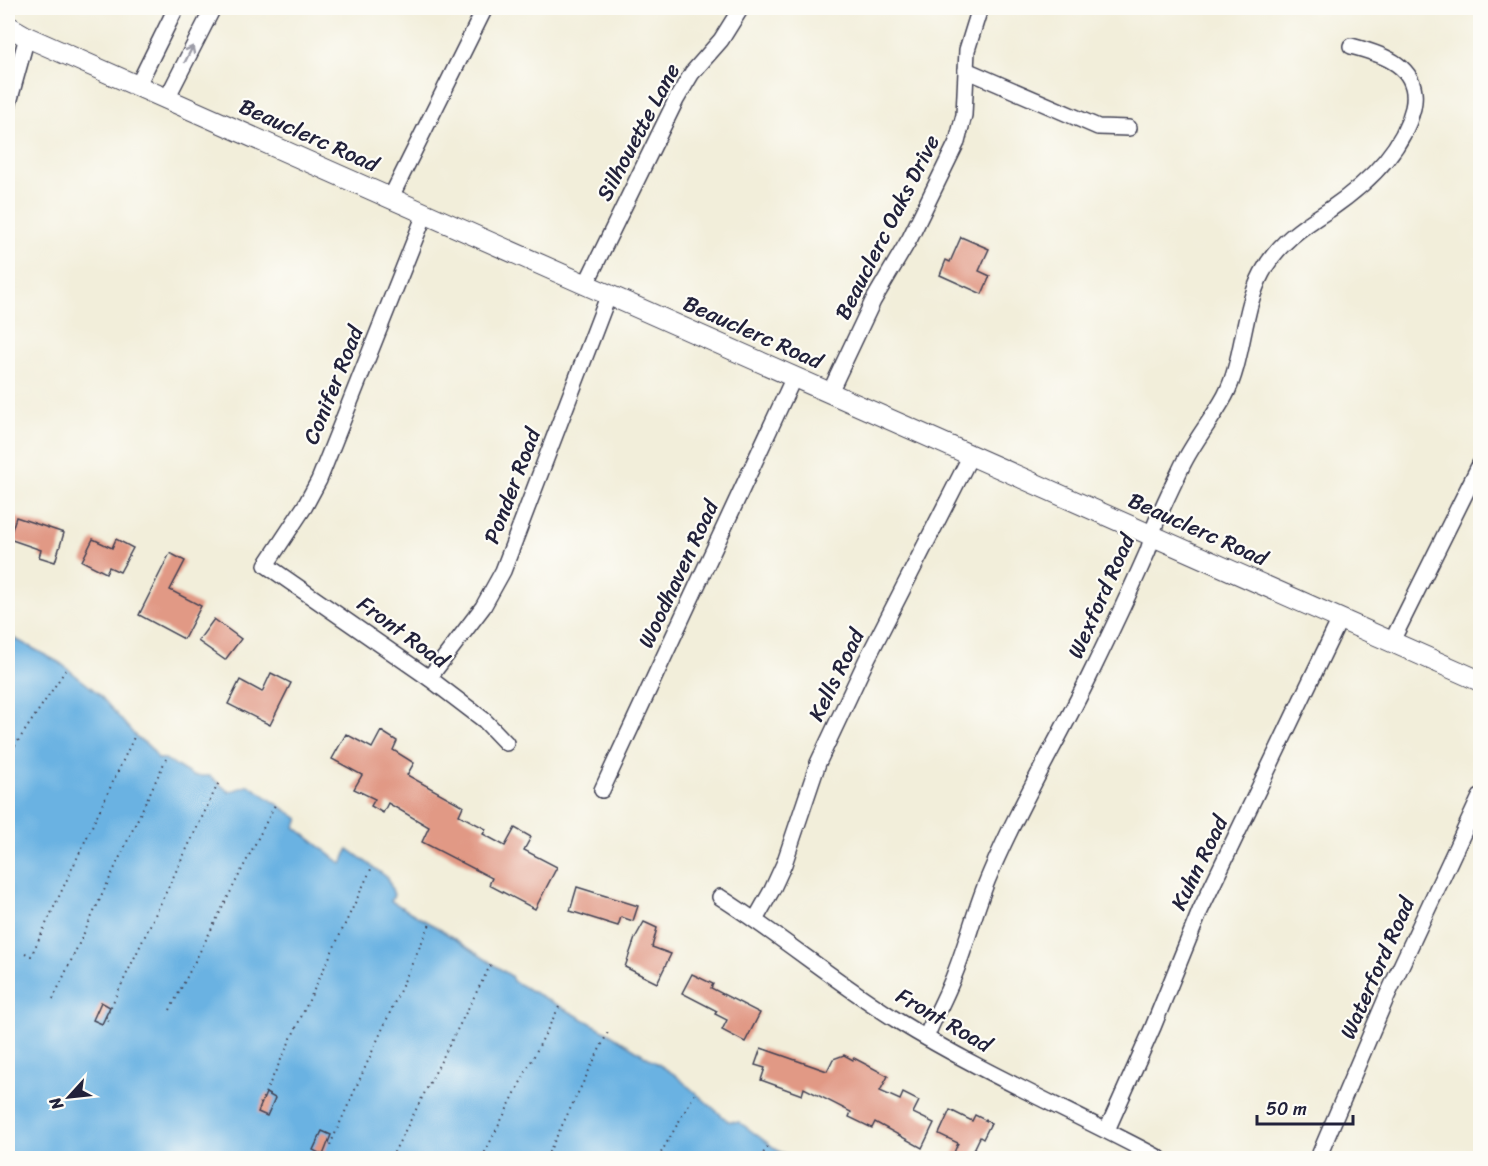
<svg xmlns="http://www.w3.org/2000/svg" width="1488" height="1166" font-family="Sriracha,sans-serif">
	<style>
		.water { fill: #6bb2e2; stroke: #466a8e; stroke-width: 1.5 }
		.building { fill: #e19985 }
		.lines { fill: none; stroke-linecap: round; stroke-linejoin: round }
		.minor-casing { stroke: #414153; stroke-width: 18 }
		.tertiary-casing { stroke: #414153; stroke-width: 22 }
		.path { stroke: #414153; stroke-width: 2; stroke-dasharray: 1.5 4.5; stroke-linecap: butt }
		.minor { stroke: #fff; stroke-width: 15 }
		.tertiary { stroke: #fff; stroke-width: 20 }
		.oneway { stroke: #9c9ca7 }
		.labels { text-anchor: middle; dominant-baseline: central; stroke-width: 4.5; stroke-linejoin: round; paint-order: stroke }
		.street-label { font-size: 22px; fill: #22223b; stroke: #fdfcf7 }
	</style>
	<rect width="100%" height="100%" fill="#fdfcf7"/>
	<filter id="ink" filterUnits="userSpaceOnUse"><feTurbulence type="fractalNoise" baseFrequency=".0167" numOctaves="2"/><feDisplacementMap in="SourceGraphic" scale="12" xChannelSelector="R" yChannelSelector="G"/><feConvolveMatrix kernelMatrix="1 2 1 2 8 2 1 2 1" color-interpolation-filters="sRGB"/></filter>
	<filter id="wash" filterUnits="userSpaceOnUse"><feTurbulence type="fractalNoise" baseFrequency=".008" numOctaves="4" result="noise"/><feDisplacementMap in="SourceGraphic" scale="24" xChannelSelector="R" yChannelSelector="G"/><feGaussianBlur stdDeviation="1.35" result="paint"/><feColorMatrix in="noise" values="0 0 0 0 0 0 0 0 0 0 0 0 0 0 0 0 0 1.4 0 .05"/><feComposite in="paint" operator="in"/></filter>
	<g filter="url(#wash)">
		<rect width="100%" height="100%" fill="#f2eeda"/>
		<!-- water -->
		<path class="water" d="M8,635L60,663L98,693L138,739C147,743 153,749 158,759H165L193,776H210L229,792L249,785L299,819L295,827L342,864L348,849L388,878L394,895L391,901L441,930L511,976L513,981L609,1033L674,1074L728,1121L739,1122L780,1152L797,1158H8Z"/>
		<g id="blocks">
			<!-- building -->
			<g class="building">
				<path d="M961,237L989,249L979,271L990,276L982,294L940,275L946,260L950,262Z"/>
				<path d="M16,517L64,533L55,562L39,557L41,550L9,539Z"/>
				<path d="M93,539L112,548L116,539L133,548L120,572L109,567L106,573L82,561Z"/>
				<path d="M170,553L185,561L170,590L201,606L184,639L139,615Z"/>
				<path d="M214,619L241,639L225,660L198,641Z"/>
				<path d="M271,673L291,683L270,725L228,704L240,680L262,692Z"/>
				<path d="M381,731L397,741L393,750L414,763L407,775L463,806L459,815L486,829L483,834L505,846L515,828L531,837L524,850L557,867L535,909L489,885L492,878L422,842L429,827L388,803L383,813L371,806L375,799L354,789L362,775L332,759L346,734L372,748Z"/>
				<path d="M577,887L638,906L633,921L621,917L618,926L570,911Z"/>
				<path d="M644,922L657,928L652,947L671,954L657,983L625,967L635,938Z"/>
				<path d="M692,974L713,984L711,988L760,1013L745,1042L722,1030L727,1020L715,1014L717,1011L682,993Z"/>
				<path d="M101,1002L110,1007L102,1024L93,1020Z"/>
				<path d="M761,1048L827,1071L833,1059L844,1055L853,1060L854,1058L888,1076L880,1091L900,1100L903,1093L919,1101L913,1113L934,1123L922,1148L875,1122L872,1128L849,1117L851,1112L804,1088L802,1095L761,1080L765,1068L755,1065Z"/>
				<path d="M266,1093L275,1098L267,1116L258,1112Z"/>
				<path d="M950,1110L972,1121L975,1115L991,1123L983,1139L980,1137L970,1158H961L953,1155L958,1143L939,1134Z"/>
				<path d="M322,1131L331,1135L323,1155L313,1150Z"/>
			</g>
		</g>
	</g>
	<g filter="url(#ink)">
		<use href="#blocks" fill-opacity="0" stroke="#414153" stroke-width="1.5"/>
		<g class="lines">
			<defs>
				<g id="minor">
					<path d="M966,70L1098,127L1129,128"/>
					<path d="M137,87L176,8"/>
					<path d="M166,100L213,8"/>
					<path d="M8,106L27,37"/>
					<path d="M391,197L485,8"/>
					<path d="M425,214L319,480L305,506L266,565L429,678L484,720L506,743"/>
					<path d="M586,284L676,100L692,73L721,40L741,8"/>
					<path d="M830,392L873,301L910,238L957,142L964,115L967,50L980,8"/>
					<path d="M1392,641L1480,464"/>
					<path d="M429,678L483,607L503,571L609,294"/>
					<path d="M602,790L794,377"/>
					<path d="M720,897C781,936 837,983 898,1021C982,1073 1073,1112 1159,1158"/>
					<path d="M755,920L772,890L784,864L818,763L866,661L971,455"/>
					<path d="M926,1037C935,1016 947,995 955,973C968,940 976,906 990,874C1019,805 1058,741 1090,675C1110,634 1129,594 1147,553C1151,544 1152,534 1155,525C1163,505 1173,485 1182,466C1194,441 1212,420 1225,396C1244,360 1242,311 1262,273C1277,244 1302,227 1329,210C1364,186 1403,151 1413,108C1422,66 1382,54 1351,46"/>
					<path d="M1107,1130L1153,1027L1200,911L1340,619"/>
					<path d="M1318,1158L1387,996L1480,797"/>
				</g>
				<path id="tertiary" d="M8,26L27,37L1480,681"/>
			</defs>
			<!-- minor casing -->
			<use href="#minor" class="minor-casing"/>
			<!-- tertiary casing -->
			<use href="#tertiary" class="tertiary-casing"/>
			<!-- path -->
			<g class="path">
				<path d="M8,756L67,668"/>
				<path d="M25,953L31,956L135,735"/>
				<path d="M53,999L166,759"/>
				<path d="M170,1010L276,803"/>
				<path d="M109,1021L105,1019L219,782"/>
				<path d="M260,1104L372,867"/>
				<path d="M330,1145L430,924"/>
				<path d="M391,1158L491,964"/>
				<path d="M482,1158L560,1005"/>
				<path d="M546,1158L608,1032"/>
				<path d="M658,1158L696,1092"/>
				<path d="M760,1158L770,1143"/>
			</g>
			<!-- minor -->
			<use href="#minor" class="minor"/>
			<!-- tertiary -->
			<use href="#tertiary" class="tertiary"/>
		</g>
		<!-- one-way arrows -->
		<defs><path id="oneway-shaft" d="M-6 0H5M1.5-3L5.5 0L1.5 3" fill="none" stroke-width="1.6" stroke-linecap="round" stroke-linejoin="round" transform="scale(1.5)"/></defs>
		<use class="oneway" href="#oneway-shaft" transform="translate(189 54) rotate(-63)"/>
	</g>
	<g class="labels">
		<!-- street labels -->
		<g class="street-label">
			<text transform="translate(638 132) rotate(-62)">Silhouette Lane</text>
			<text transform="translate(309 135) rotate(24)">Beauclerc Road</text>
			<text transform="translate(887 227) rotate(-63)">Beauclerc Oaks Drive</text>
			<text transform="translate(753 332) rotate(24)">Beauclerc Road</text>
			<text transform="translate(333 385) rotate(-68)">Conifer Road</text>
			<text transform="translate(512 486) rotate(-69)">Ponder Road</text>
			<text transform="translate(1198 529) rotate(24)">Beauclerc Road</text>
			<text transform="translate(678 574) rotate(-65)">Woodhaven Road</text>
			<text transform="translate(1101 596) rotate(-66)">Wexford Road</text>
			<text transform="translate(403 632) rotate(36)">Front Road</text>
			<text transform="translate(836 675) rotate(-64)">Kells Road</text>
			<text transform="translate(1199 863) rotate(-64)">Kuhn Road</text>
			<text transform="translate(1377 968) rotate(-66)">Waterford Road</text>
			<text transform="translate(944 1020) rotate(30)">Front Road</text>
		</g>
	</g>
	<!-- margin -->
	<rect width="1488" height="1166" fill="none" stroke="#fdfcf7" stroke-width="30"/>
	<!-- north arrow -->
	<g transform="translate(69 1097) rotate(243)" stroke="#fdfcf7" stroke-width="4.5" paint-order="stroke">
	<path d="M0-4.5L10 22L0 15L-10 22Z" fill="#22223b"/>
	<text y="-9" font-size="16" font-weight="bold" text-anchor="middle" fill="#22223b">N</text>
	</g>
	<!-- scale -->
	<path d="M1257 1115v9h96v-9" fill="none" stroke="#22223b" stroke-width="3"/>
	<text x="1266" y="1115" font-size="18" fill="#22223b" stroke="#fdfcf7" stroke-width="4.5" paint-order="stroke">50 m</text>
</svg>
